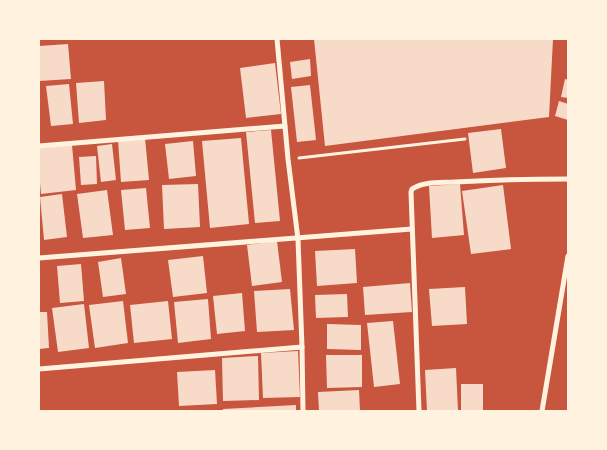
<svg xmlns="http://www.w3.org/2000/svg" width="607" height="450" font-family="'DM Sans',sans-serif">
	<style>
		.building { fill: #f7dbc8 }
		.lines { fill: none; stroke-linecap: round; stroke-linejoin: round }
		.path { stroke: #fff3e0; stroke-width: 3 }
		.minor { stroke: #fff3e0; stroke-width: 5 }
	</style>
	<rect width="100%" height="100%" fill="#c8553d"/>
	<!-- building -->
	<g class="building">
		<path d="M314,39H553L549,117L325,146Z"/>
		<path d="M68,44L71,79L39,81V46Z"/>
		<path d="M310,59L311,76L292,79L290,62Z"/>
		<path d="M275,63L281,114L246,118L240,68Z"/>
		<path d="M565,79L568,80V98L561,97Z"/>
		<path d="M104,81L106,120L79,123L76,83Z"/>
		<path d="M69,84L73,124L51,126L46,86Z"/>
		<path d="M310,85L316,140L297,142L291,87Z"/>
		<path d="M559,101L568,104V120L555,116Z"/>
		<path d="M501,129L506,168L473,173L468,133Z"/>
		<path d="M271,130L280,221L255,223L246,132Z"/>
		<path d="M145,138L149,180L121,182L118,140Z"/>
		<path d="M241,138L249,224L210,228L202,141Z"/>
		<path d="M193,141L196,176L169,179L165,144Z"/>
		<path d="M112,144L116,180L101,182L97,146Z"/>
		<path d="M72,145L76,190L41,194L39,171V148Z"/>
		<path d="M96,156L97,184L81,185L79,157Z"/>
		<path d="M198,184L200,227L164,229L162,185Z"/>
		<path d="M460,184L464,235L432,238L429,186Z"/>
		<path d="M503,185L511,249L471,254L462,191Z"/>
		<path d="M146,188L150,228L125,230L121,190Z"/>
		<path d="M107,190L113,235L83,238L77,194Z"/>
		<path d="M62,194L67,237L44,240L40,197Z"/>
		<path d="M277,241L282,282L252,286L247,245Z"/>
		<path d="M355,249L357,283L317,286L315,251Z"/>
		<path d="M203,256L207,293L173,297L168,260Z"/>
		<path d="M121,258L126,294L103,297L98,262Z"/>
		<path d="M81,264L84,301L60,303L57,266Z"/>
		<path d="M410,283L412,312L365,315L363,287Z"/>
		<path d="M465,287L467,324L432,326L429,289Z"/>
		<path d="M290,289L294,330L257,332L254,291Z"/>
		<path d="M242,293L245,331L217,334L213,296Z"/>
		<path d="M347,294L348,317L316,318L315,295Z"/>
		<path d="M208,299L211,339L178,343L174,302Z"/>
		<path d="M123,301L128,343L95,348L89,305Z"/>
		<path d="M168,301L172,339L134,343L130,305Z"/>
		<path d="M84,304L89,348L58,352L52,308Z"/>
		<path d="M39,312H47L49,348L39,349Z"/>
		<path d="M393,321L400,384L374,387L367,323Z"/>
		<path d="M327,324L361,325V350L327,349Z"/>
		<path d="M298,351L300,397L263,398L261,353Z"/>
		<path d="M326,355H362V387L327,388Z"/>
		<path d="M258,356L259,400L223,401L222,358Z"/>
		<path d="M456,368L458,411H427L425,370Z"/>
		<path d="M215,370L217,404L179,406L177,372Z"/>
		<rect x="461" y="384" width="22" height="27"/>
		<path d="M359,390L360,411H319L318,392Z"/>
		<path d="M296,405V411H223V409Z"/>
	</g>
	<g class="lines">
		<!-- path -->
		<path class="path" d="M299,158L465,139"/>
		<!-- minor -->
		<g class="minor">
			<path d="M277,39L288,159L298,239L302,347L303,411"/>
			<path d="M39,146L285,126"/>
			<path d="M39,258L412,229"/>
			<path d="M39,369L302,347"/>
			<path d="M419,411L411,192L412,189C424,181 441,183 455,182C493,180 530,179 568,179"/>
			<path d="M542,411L568,256"/>
		</g>
	</g>
	<!-- border -->
	<rect width="607" height="450" fill="none" stroke="#fff3e0" stroke-width="80"/>
</svg>
